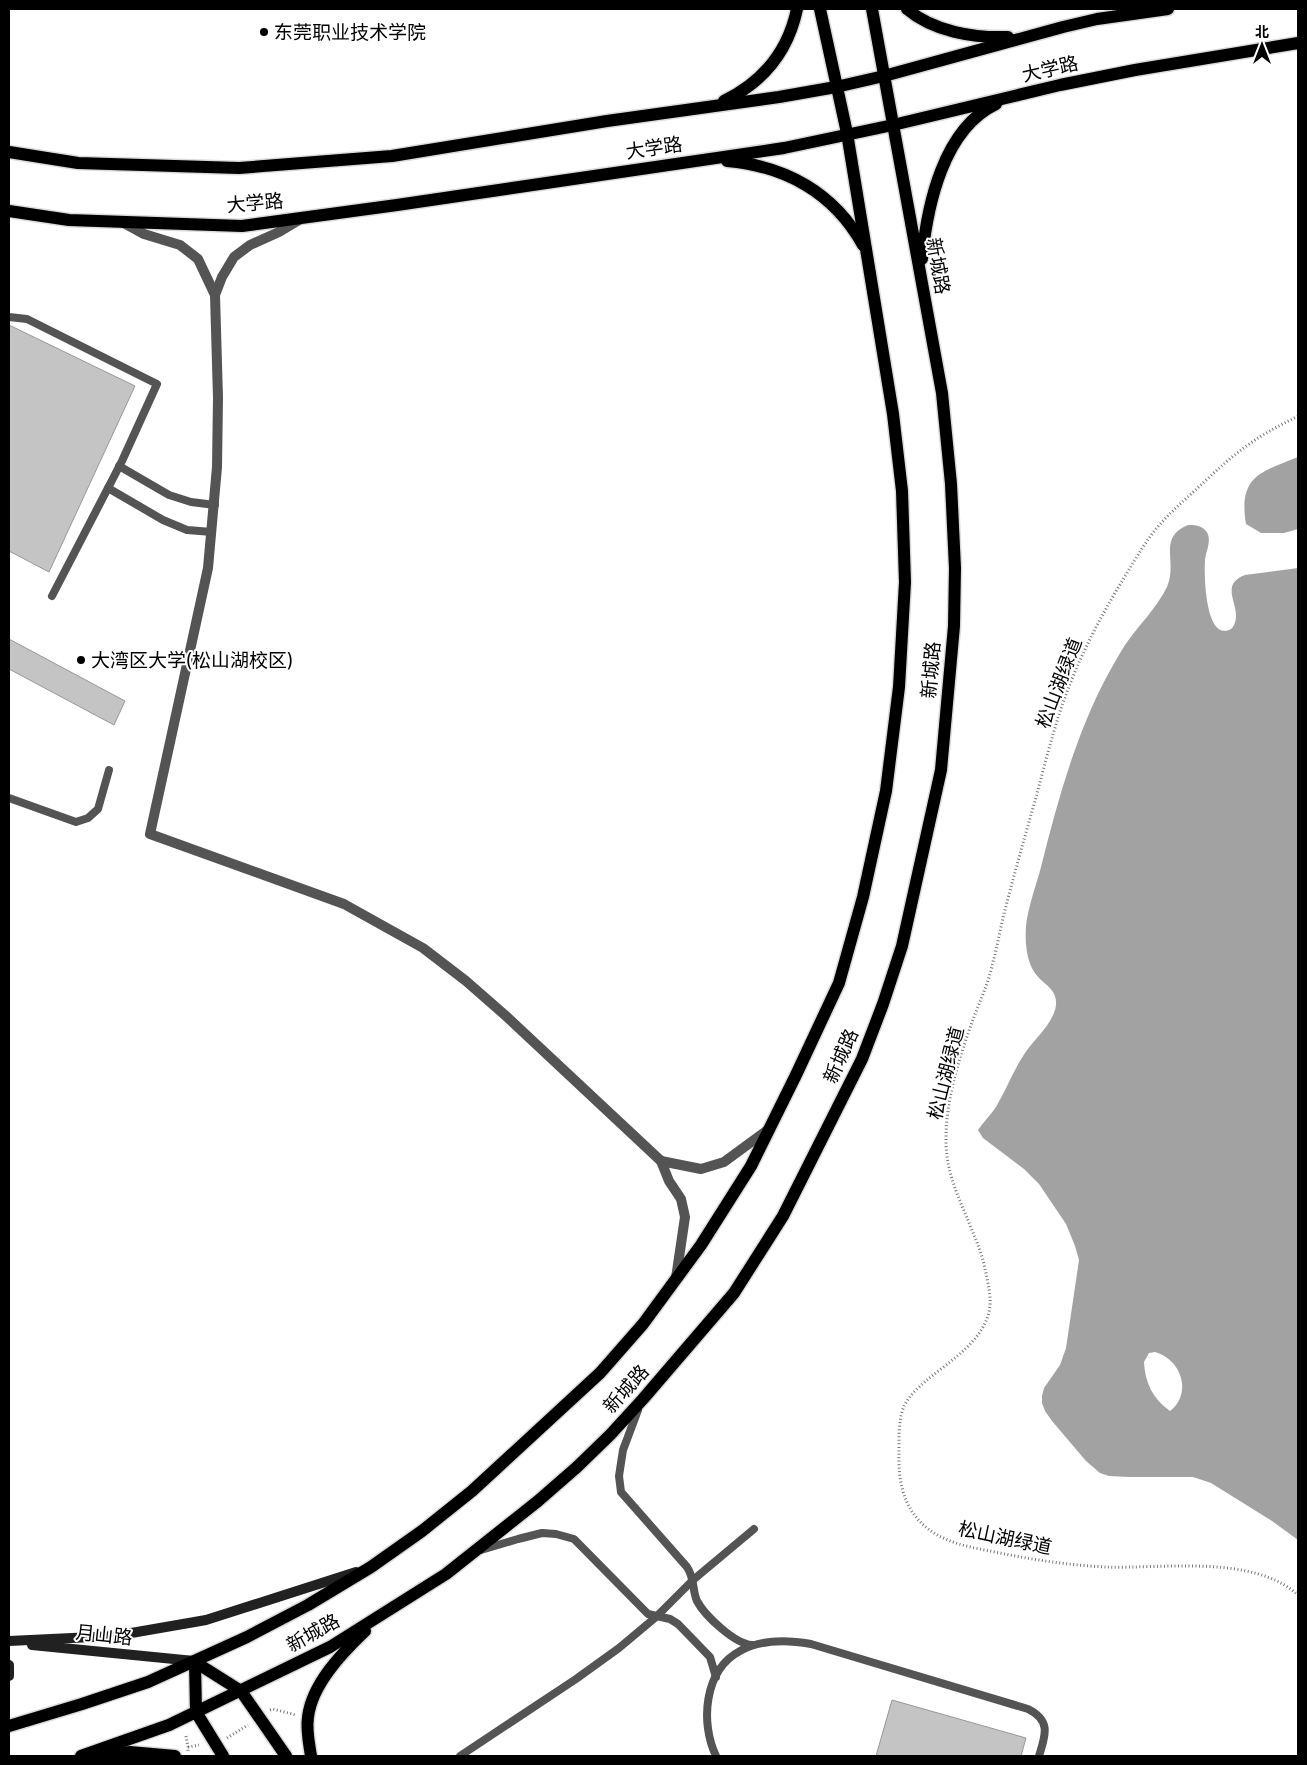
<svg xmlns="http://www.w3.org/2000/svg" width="1307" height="1765" font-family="Cabin,'Noto Sans SC',sans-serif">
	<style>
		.water { fill: #a2a2a2; fill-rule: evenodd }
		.building { fill: #c4c4c4; stroke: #989898 }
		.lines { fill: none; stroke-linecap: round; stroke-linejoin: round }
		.primary-casing { stroke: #dbdbdb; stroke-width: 15 }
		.path { stroke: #767676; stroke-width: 3; stroke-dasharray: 1 2.5; stroke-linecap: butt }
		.lane { stroke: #545454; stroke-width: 8 }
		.street { stroke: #545454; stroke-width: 10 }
		.secondary { stroke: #212121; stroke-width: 10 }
		.primary { stroke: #000; stroke-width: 12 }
		.poi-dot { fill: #000; stroke: #fff; stroke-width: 2 }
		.labels { text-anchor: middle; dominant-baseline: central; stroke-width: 4; stroke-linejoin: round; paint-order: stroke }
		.poi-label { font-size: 19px; fill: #000; stroke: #fff; text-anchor: start }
		.street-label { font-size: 19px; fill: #000; stroke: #fff }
	</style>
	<rect width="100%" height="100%" fill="#fff"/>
	<!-- water -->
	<g class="water">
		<path d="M1298,457V529L1284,533H1261L1246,524C1238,476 1261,472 1298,457Z"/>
		<path d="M1188,525C1194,525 1201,525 1206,531C1213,540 1205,552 1205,561C1204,574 1205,639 1229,630C1232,629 1232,628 1234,625C1243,606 1217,586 1245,575L1298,568V1540L1272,1521L1211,1483L1193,1477H1129L1109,1476L1100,1473L1086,1461L1052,1421L1045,1411L1042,1403V1396L1044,1388L1060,1365L1066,1348L1079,1260L1075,1246L1066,1224L1039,1184L1024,1169L983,1138L978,1130C983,1122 991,1115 996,1107C1006,1090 1014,1069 1025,1053C1035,1038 1049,1028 1055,1010C1061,988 1041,985 1033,970C1026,958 1025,940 1026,926C1028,907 1036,886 1041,867C1057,803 1075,737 1106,678C1112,667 1118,656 1125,645C1138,626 1156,609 1167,587C1178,561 1157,538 1188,525ZM1155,1352C1181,1359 1193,1393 1170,1411C1153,1399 1145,1383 1144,1362L1149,1353Z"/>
	</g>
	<!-- building -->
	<g class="building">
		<path d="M9,325L135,386L49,572L9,551Z"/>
		<path d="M9,639L125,701L114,725L9,669Z"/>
		<path d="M892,1700L1026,1738L1021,1756H876Z"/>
	</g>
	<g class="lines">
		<defs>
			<g id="primary">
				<path d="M907,9C934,32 974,38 1008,37"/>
				<path d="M724,101C763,82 788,52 797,9"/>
				<path d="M9,152L78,163L239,168L392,156L607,121L779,97L836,87L884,76L1063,27L1097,19L1168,9"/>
				<path d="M727,161C786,166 834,193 863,245"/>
				<path d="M9,211L69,220L242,226L397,205L784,148L893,125L1060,85L1135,70L1298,43"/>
				<path d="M922,259C927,206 943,129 996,104"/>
				<path d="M195,1662L241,1691L286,1756"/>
				<path d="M195,1662L196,1712L223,1756"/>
				<path d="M9,1726L82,1704L148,1682L247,1637L308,1605L371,1567L422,1531L472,1491L600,1373L643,1324L701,1245L751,1166L796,1075L839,983L863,897L886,791L899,687L905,582L902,491L893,414L847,133L820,9"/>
				<path d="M81,1756L169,1725L330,1647L446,1574L538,1501L577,1467L610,1435L643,1399L734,1293L783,1216L862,1059L883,1004L902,946L941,770L954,626L955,568L951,484L942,393L872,9"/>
				<path d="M102,1756L130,1752L175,1756"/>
				<path d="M311,1756C309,1743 306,1730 308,1717C312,1684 342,1653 365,1631"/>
			</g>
		</defs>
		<!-- primary casing -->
		<use href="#primary" class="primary-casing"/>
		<!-- path -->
		<g class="path">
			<path d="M1298,416C1281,425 1264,433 1248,445C1232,456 1218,469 1203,483C1187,498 1170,512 1156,529C1144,544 1134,561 1124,578C1102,614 1083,650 1068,689C1054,726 1045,764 1035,801C1025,836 1015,871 1006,906C1001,924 998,944 993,962C989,981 981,999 974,1017C960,1055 946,1098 946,1139C945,1187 977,1227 986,1273C988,1284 991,1295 990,1306C986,1340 951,1360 927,1380C919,1387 910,1395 905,1404C898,1418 899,1439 899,1454C898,1475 902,1500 916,1517C934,1540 963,1546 990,1551C1028,1559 1066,1565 1105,1567C1163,1569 1253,1554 1298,1595"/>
			<path d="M270,1710L273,1709L296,1715"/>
			<path d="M186,1736L188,1747V1751"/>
			<path d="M227,1738L248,1725"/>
			<path d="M188,1747L199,1745"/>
		</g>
		<!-- lane -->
		<g class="lane">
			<path d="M9,317L27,319L157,384L122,461L52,596"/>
			<path d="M119,466L169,495L191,502L215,505"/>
			<path d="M108,488L163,520L187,530L212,532"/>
			<path d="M9,798L76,822L88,818L98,809L109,770"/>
			<path d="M638,1410L623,1450L619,1476L621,1492L687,1567C695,1579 692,1590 697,1601C705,1616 735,1644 752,1645"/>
			<path d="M481,1550L518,1539L542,1533L556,1534L574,1539L648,1614L670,1619L678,1624L710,1657L716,1677"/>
			<path d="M460,1756L576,1679L619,1648L656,1617L693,1580L754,1529"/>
			<path d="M716,1756C700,1723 704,1670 740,1651C761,1639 788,1640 811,1644L1028,1709C1052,1721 1045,1736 1039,1756"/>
		</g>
		<!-- street -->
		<g class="street">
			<path d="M299,220L279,232L250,245L234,257L222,277L215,295L218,398L217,467L208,568L150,834L344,904L423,948L466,981L506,1016L661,1161L669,1181L681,1199L685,1217L676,1278"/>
			<path d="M124,223L144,234L180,245L198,259L215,295"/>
			<path d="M661,1161L701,1169L724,1162L769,1129"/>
		</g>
		<!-- secondary -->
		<g class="secondary">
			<path d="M9,1641L114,1636L206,1620L356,1572"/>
			<path d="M32,1645L194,1661"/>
			<path d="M9,1665V1676"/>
		</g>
		<!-- primary -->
		<use href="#primary" class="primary"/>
	</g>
	<!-- markers -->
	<g class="poi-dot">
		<circle cx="264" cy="32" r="5"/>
		<circle cx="81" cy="660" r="5"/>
	</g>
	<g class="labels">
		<!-- poi labels -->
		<g class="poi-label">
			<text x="274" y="32">东莞职业技术学院</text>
			<text x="91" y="660">大湾区大学(松山湖校区)</text>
		</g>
		<!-- street labels -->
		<g class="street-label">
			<text transform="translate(1050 69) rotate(-13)">大学路</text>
			<text transform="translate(654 148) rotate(-8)">大学路</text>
			<text transform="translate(255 203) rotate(-5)">大学路</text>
			<text transform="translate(938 266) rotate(80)">新城路</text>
			<text transform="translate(931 670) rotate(-85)">新城路</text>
			<text transform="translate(1059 683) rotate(-69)">松山湖绿道</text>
			<text transform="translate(841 1056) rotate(-66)">新城路</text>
			<text transform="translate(946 1073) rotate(-76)">松山湖绿道</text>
			<text transform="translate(626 1389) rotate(-48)">新城路</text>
			<text transform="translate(1005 1538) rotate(12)">松山湖绿道</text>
			<text transform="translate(313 1633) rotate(-29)">新城路</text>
			<text transform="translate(104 1635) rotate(6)">月山路</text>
		</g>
	</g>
	<!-- border -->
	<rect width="1307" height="1765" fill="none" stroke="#000000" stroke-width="20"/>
	<!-- north arrow -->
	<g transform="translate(1262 45)" stroke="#ffffff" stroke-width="4" paint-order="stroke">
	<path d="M0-4L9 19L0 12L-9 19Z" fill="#000000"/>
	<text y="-8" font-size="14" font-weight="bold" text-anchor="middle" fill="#000000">北</text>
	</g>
</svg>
